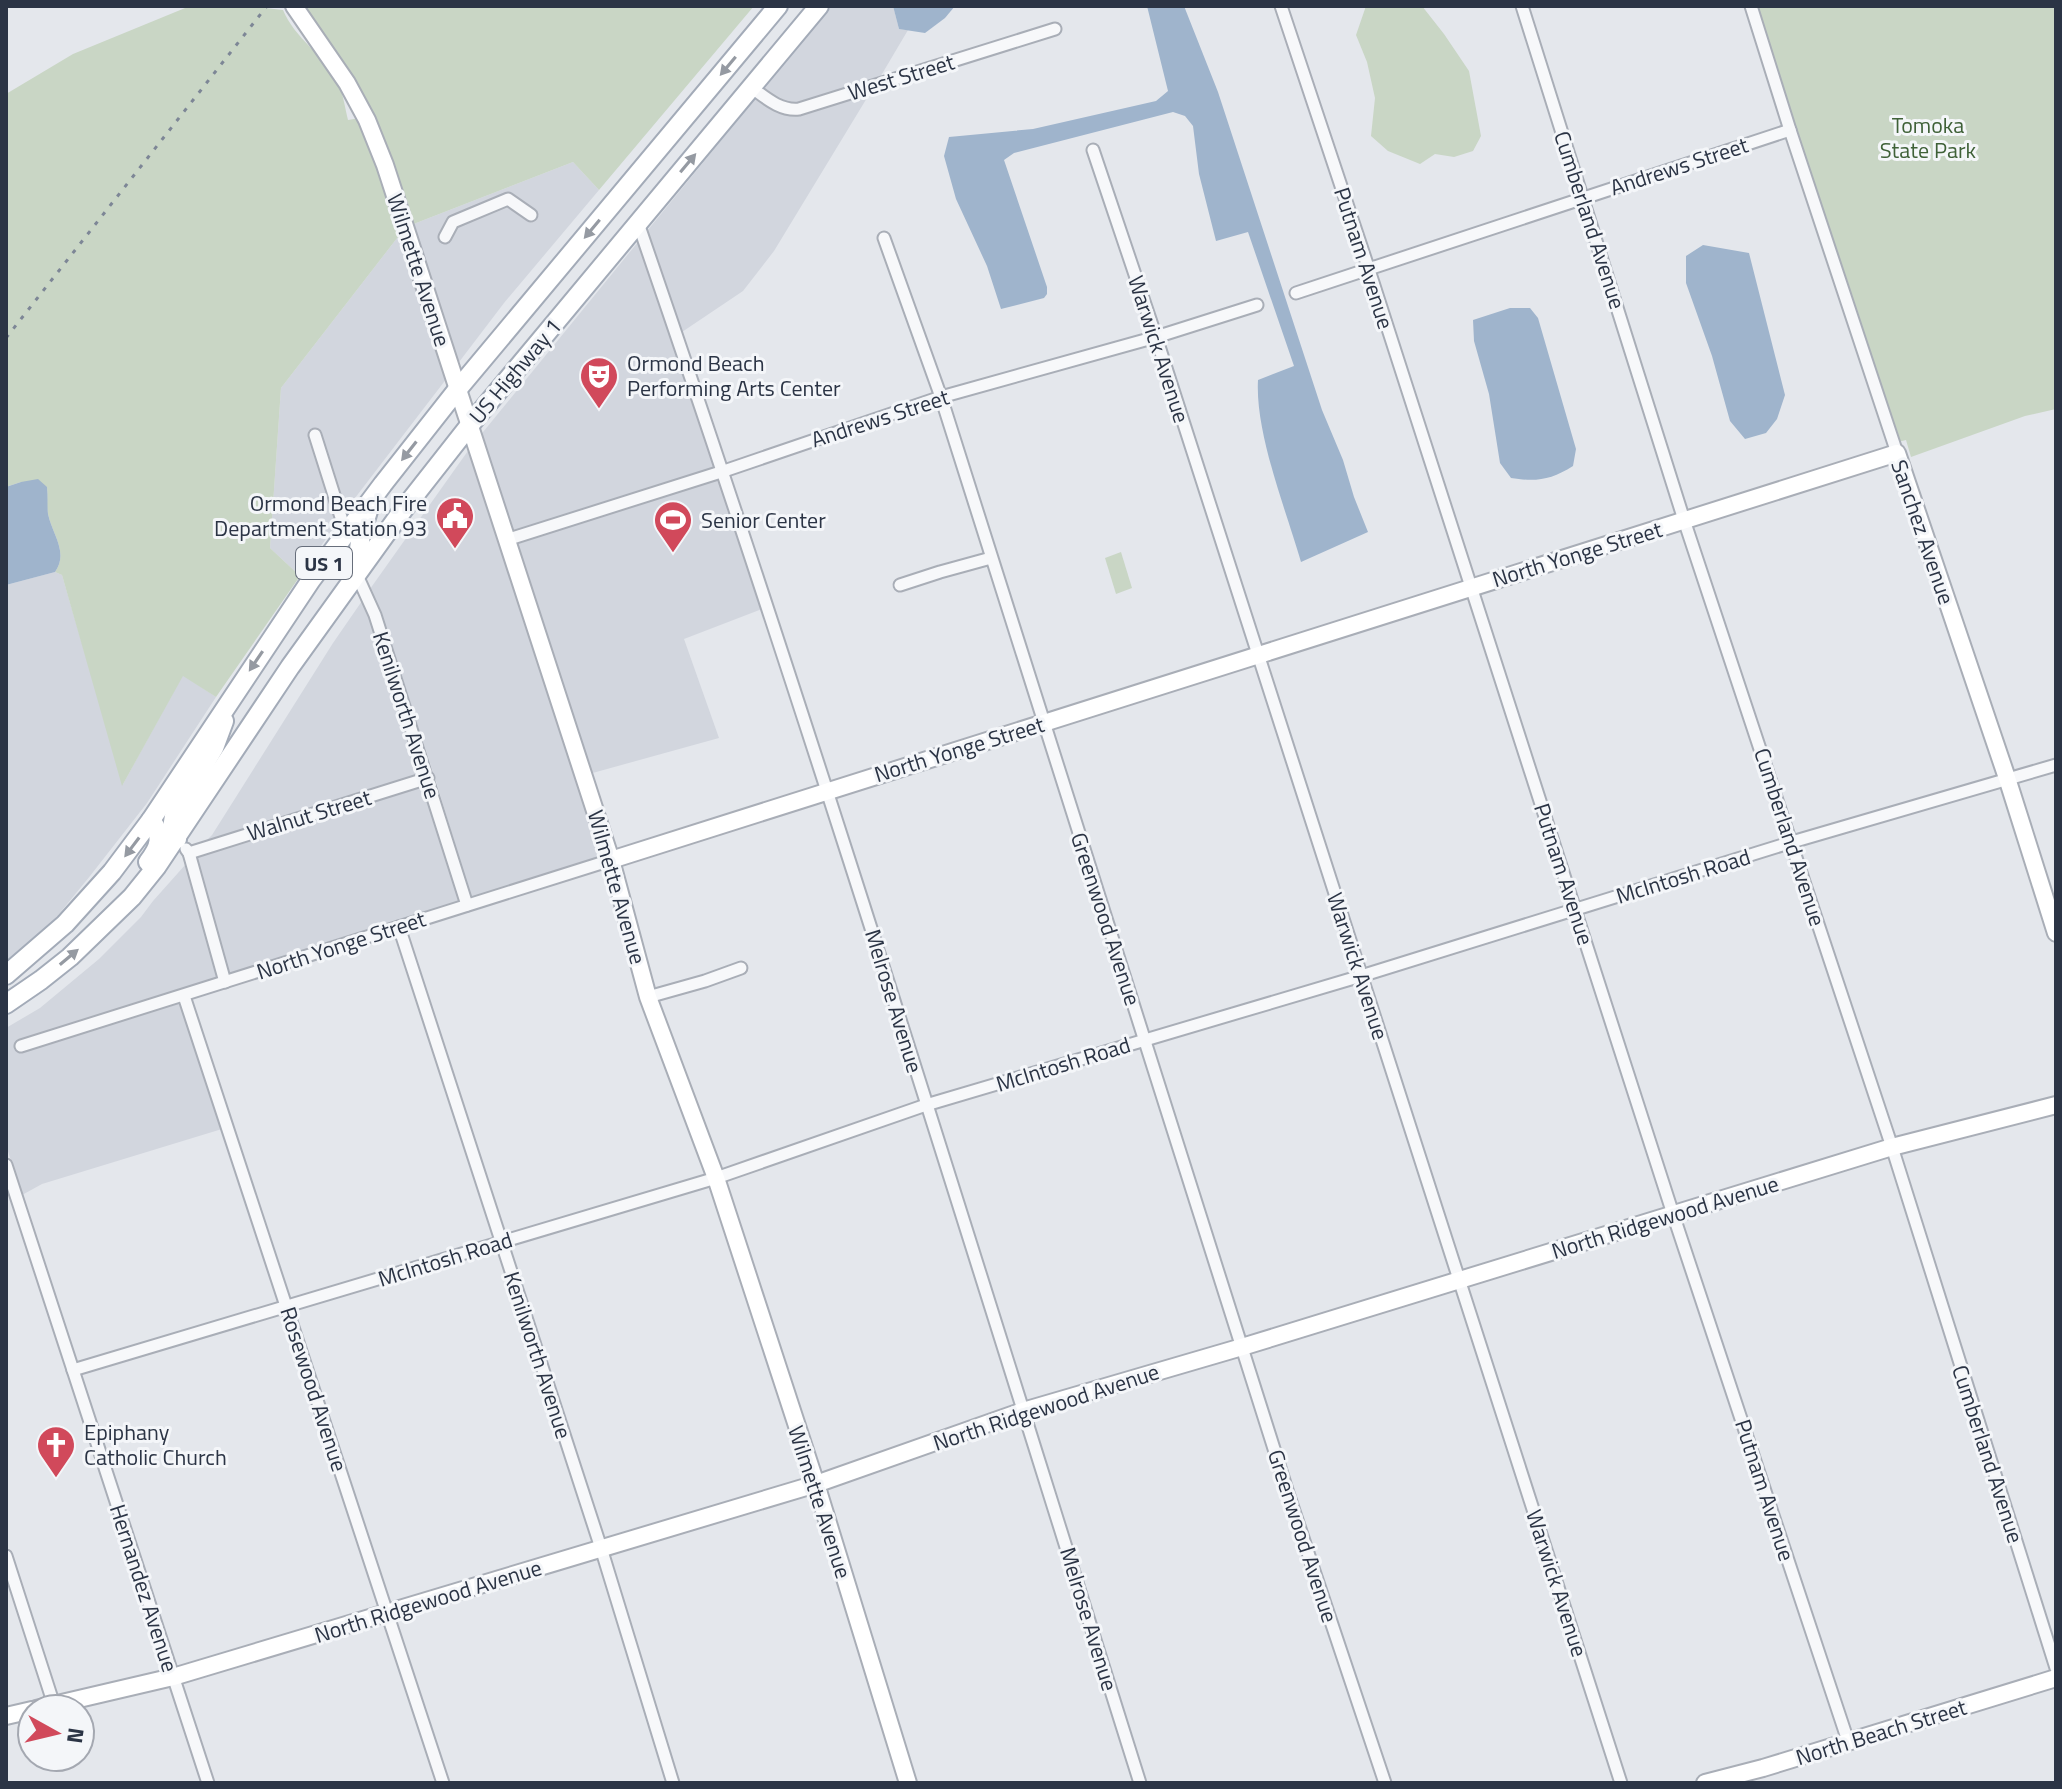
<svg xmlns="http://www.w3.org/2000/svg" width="2062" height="1789" font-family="'Titillium Web',sans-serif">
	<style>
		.built { fill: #d2d6de; fill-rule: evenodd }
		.green { fill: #c9d6c5 }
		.water { fill: #9fb4cc }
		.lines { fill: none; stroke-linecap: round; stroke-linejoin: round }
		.street-casing { stroke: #a9aeb7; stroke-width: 15 }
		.secondary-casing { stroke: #a9aeb7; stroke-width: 20 }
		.primary-casing { stroke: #a3abb8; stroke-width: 22 }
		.street { stroke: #f7f8fa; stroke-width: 11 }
		.secondary { stroke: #fff; stroke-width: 16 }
		.primary { stroke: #fff; stroke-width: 18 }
		.rail { stroke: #7d8696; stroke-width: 3; stroke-dasharray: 4 8; stroke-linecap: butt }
		.oneway { fill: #959aa2 }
		.labels { text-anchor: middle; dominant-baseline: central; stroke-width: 6; stroke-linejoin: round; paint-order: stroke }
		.shield { fill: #f4f6f9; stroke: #676e7b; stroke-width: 2 }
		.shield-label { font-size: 20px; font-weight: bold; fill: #2b3445 }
		.street-label { font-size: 22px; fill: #2b3445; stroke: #f4f6f9 }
		.park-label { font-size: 22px; fill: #3f6138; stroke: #f4f6f9 }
		.poi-label { font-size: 22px; fill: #2b3445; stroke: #f4f6f9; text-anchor: start }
	</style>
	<rect width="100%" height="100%" fill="#e4e7ec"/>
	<!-- built -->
	<g class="built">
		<path d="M832,6H893L899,29L908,30L879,79L791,105L776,99L763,89Z"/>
		<path d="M870,93L774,251L743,291L682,332L647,231L756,98L780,113L791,116L802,114Z"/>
		<path d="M573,162L599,190L504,303L456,366L411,225ZM505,194L511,195L539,215L532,223L507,205L458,226L448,244L438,239L450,217Z"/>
		<path d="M401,233L447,378L345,511L319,429L308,431L337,523L300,576L270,548L281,388Z"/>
		<path d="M638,242L716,468L511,534L479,437Z"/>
		<path d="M470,448L604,856L471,898L436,781L381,613L370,589Z"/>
		<path d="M720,478L762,609L684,639L719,738L589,774L514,544Z"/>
		<path d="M55,572L62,575L123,784L183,675L216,697L147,803L90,876L54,920L6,961V585Z"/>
		<path d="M362,601L369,616L421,775L205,842L212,835L333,643Z"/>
		<path d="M424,785L459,902L229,975L196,856Z"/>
		<path d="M186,864L217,979L14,1043L18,1053L181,1003L222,1129L42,1184L22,1195L6,1145V1028L40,1008L99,959L141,917L153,901Z"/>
	</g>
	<!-- green -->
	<g class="green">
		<path d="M190,6H246L283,10C295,39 324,55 338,82C343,93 345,108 348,120L360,118L379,166L401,233L281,388L270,548L300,576L216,697L183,676L122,786L62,575L55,572C69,552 52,534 48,514C46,506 48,496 47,487L21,482L6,487V94L73,54Z"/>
		<path d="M301,6H754L599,190L573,162L411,225Z"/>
		<path d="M1366,6H1422L1444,34L1469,71L1481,136L1473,151L1454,157L1435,154L1420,164L1388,151L1371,136L1375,98L1367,62L1356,35Z"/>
		<path d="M1748,6H2056V409L2025,416L1911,457L1906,440L1894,443Z"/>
		<path d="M1121,552L1132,588L1116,594L1105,558Z"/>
	</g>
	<!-- water -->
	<g class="water">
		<path d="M893,6H955L945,18L925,33L899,29Z"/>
		<path d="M1147,6H1184L1218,92L1322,410L1343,460L1354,497L1368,532L1301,562C1286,510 1255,433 1258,380L1294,366L1248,232L1216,241L1199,174L1193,126L1185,116L1173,112L1014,153L1004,160L1047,287V294L1044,298L1001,309L987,266L956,199L944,156L949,137L1033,129L1156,101L1168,91Z"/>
		<path d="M1703,245L1749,253L1785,395L1777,419L1766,433L1745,439L1730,421L1712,356L1686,283V256Z"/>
		<path d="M1510,308H1530L1538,318L1576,449L1573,466C1551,480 1536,482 1511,478L1500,463L1489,394L1474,341L1473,320Z"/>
		<path d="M38,479L47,487C48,496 47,506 48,514C52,534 69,552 55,572L6,585V487L21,482Z"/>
	</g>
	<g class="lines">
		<defs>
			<g id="street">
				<path d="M1281,6L1369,270L1673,1214L1848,1741"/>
				<path d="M1522,6L1684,520L1892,1147L2056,1668"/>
				<path d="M1751,6L1790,130L1897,453"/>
				<path d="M751,87C766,98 780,111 799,109L1055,29"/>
				<path d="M1093,150L1156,337L1621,1783"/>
				<path d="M638,223C816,739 976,1262 1140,1783"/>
				<path d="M445,237L453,222L508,199L531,215"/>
				<path d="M884,238L941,397L1288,1493L1385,1783"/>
				<path d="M1296,293L1790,130"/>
				<path d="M315,435L346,533"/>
				<path d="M506,540L724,471L941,397L1156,337L1257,305"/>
				<path d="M356,573L375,615L467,905"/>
				<path d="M900,585L940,572L991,558"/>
				<path d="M186,849L189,853L225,982"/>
				<path d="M189,853L428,778"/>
				<path d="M399,927L601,1548L673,1783"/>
				<path d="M184,996L443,1783"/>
				<path d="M648,997L705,981L741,968"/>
				<path d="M21,1046L611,860"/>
				<path d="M6,1165L208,1783"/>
				<path d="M73,1370L716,1178L926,1105L1361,976L1792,842L2056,765"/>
				<path d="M6,1556L54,1705"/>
			</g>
			<g id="secondary">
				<path d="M294,6L347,83L367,120L385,165L611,860L648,997L716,1178L816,1484L908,1783"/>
				<path d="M611,860L1897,453L2007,778L2056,933"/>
				<path d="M36,1709L173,1677L816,1484L1023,1411L1242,1347L1892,1147L2056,1105"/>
				<path d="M6,1716L32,1710"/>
				<path d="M1705,1783L1763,1768L2056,1678"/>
			</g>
			<g id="primary">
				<path d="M356,572L361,534L368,511"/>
				<path d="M177,839L172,828L174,816L214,748L224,721"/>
				<path d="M148,862C160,847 163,836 151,820"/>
				<path d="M6,975L65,924L112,872L151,820L311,580L383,484L457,390L778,6"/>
				<path d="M6,1004L41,980L70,957L132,897L157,866L290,667L403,510L469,426L819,6"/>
			</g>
		</defs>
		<!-- street casing -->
		<use href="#street" class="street-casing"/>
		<!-- secondary casing -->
		<use href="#secondary" class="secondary-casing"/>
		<!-- primary casing -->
		<use href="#primary" class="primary-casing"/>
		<!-- street -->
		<use href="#street" class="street"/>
		<!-- secondary -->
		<use href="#secondary" class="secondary"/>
		<!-- primary -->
		<use href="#primary" class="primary"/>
		<!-- rail -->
		<path class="rail" d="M6,338L267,6"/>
	</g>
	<!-- one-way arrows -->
	<defs><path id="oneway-solid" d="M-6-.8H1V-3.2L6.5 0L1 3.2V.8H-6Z" transform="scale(2)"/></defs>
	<g class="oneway">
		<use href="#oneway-solid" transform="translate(728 66) rotate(130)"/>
		<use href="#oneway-solid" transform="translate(688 163) rotate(-50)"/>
		<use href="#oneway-solid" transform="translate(592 229) rotate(130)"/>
		<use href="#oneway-solid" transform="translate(409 451) rotate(128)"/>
		<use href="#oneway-solid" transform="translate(256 661) rotate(124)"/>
		<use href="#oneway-solid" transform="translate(132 847) rotate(127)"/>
		<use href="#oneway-solid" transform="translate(69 957) rotate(-40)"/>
	</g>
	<!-- icons -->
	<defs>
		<symbol id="theatre-pin" viewBox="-11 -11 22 30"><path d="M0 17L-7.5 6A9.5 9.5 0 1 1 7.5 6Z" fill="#d1495b" stroke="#f4f6f9"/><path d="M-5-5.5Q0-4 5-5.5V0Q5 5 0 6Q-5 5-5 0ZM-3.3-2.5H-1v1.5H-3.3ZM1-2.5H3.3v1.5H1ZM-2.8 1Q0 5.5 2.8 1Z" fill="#fff"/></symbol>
		<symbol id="civic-pin" viewBox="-11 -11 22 30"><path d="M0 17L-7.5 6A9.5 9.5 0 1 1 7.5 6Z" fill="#d1495b" stroke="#f4f6f9"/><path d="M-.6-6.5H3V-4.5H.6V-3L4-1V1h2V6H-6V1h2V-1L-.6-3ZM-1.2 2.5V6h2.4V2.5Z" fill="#fff"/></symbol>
		<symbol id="stadium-pin" viewBox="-11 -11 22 30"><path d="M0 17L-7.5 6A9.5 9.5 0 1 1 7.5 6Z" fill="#d1495b" stroke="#f4f6f9"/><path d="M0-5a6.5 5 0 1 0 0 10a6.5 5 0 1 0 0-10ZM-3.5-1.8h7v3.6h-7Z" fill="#fff"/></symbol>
		<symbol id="church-pin" viewBox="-11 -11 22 30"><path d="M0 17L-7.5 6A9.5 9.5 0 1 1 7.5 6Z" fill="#d1495b" stroke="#f4f6f9"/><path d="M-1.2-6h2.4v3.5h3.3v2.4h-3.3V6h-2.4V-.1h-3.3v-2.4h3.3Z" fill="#fff"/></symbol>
	</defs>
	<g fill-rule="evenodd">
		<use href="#theatre-pin" x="577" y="354" width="44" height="60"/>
		<use href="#civic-pin" x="433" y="494" width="44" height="60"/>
		<use href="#stadium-pin" x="651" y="498" width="44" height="60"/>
		<use href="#church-pin" x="34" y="1423" width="44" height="60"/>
	</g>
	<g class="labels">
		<!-- shield labels -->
		<rect class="shield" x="296" y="547" width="56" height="32" rx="6"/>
		<g class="shield-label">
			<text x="324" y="563">US 1</text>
		</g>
		<!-- street labels -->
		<g class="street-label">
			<text transform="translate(901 77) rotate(-17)">West Street</text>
			<text transform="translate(1679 166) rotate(-18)">Andrews Street</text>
			<text transform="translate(1590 220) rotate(72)">Cumberland Avenue</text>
			<text transform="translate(1364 258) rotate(72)">Putnam Avenue</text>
			<text transform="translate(419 270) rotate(72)">Wilmette Avenue</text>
			<text transform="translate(1159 349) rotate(72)">Warwick Avenue</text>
			<text transform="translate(515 371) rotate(-50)">US Highway 1</text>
			<text transform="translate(880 418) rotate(-18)">Andrews Street</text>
			<text transform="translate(1923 532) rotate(71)">Sanchez Avenue</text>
			<text transform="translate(1577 554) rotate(-17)">North Yonge Street</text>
			<text transform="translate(407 715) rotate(72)">Kenilworth Avenue</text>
			<text transform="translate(959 749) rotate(-17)">North Yonge Street</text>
			<text transform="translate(309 815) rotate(-17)">Walnut Street</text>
			<text transform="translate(1790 837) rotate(72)">Cumberland Avenue</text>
			<text transform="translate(1564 874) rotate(72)">Putnam Avenue</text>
			<text transform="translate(1683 876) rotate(-17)">McIntosh Road</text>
			<text transform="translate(617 887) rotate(74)">Wilmette Avenue</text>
			<text transform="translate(1106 919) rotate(72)">Greenwood Avenue</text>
			<text transform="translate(341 945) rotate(-18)">North Yonge Street</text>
			<text transform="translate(1358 966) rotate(72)">Warwick Avenue</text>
			<text transform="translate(894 1001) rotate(73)">Melrose Avenue</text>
			<text transform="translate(1063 1064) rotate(-17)">McIntosh Road</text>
			<text transform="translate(1665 1217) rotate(-17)">North Ridgewood Avenue</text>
			<text transform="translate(445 1259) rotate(-17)">McIntosh Road</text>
			<text transform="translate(538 1355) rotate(72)">Kenilworth Avenue</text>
			<text transform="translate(314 1389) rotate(72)">Rosewood Avenue</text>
			<text transform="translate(1046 1407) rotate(-18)">North Ridgewood Avenue</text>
			<text transform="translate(1988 1454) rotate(72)">Cumberland Avenue</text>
			<text transform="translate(1765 1490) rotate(72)">Putnam Avenue</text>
			<text transform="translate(820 1502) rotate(72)">Wilmette Avenue</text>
			<text transform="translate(1303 1536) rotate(72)">Greenwood Avenue</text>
			<text transform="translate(1557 1583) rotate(72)">Warwick Avenue</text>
			<text transform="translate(144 1588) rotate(72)">Hernandez Avenue</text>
			<text transform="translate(428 1601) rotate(-17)">North Ridgewood Avenue</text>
			<text transform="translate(1089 1619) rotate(73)">Melrose Avenue</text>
			<text transform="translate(1881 1732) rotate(-17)">North Beach Street</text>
		</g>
		<!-- park labels -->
		<g class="park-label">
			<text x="1928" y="125">Tomoka<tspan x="1928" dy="25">State Park</tspan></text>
		</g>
		<!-- poi labels -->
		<g class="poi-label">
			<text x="627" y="363">Ormond Beach<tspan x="627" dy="25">Performing Arts Center</tspan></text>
			<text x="427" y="503" text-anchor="end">Ormond Beach Fire<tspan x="427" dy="25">Department Station 93</tspan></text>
			<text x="701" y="520">Senior Center</text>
			<text x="84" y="1432">Epiphany<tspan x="84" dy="25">Catholic Church</tspan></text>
		</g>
	</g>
	<!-- border -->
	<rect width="2062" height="1789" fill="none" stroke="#2b3445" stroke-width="16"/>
	<!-- north arrow -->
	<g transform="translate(56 1733) rotate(98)"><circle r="38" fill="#f4f6f9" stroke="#a4a8b1" stroke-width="2"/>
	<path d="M0-6L14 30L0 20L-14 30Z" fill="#d1495b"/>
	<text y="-12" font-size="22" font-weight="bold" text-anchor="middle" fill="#2b3445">N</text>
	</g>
</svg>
